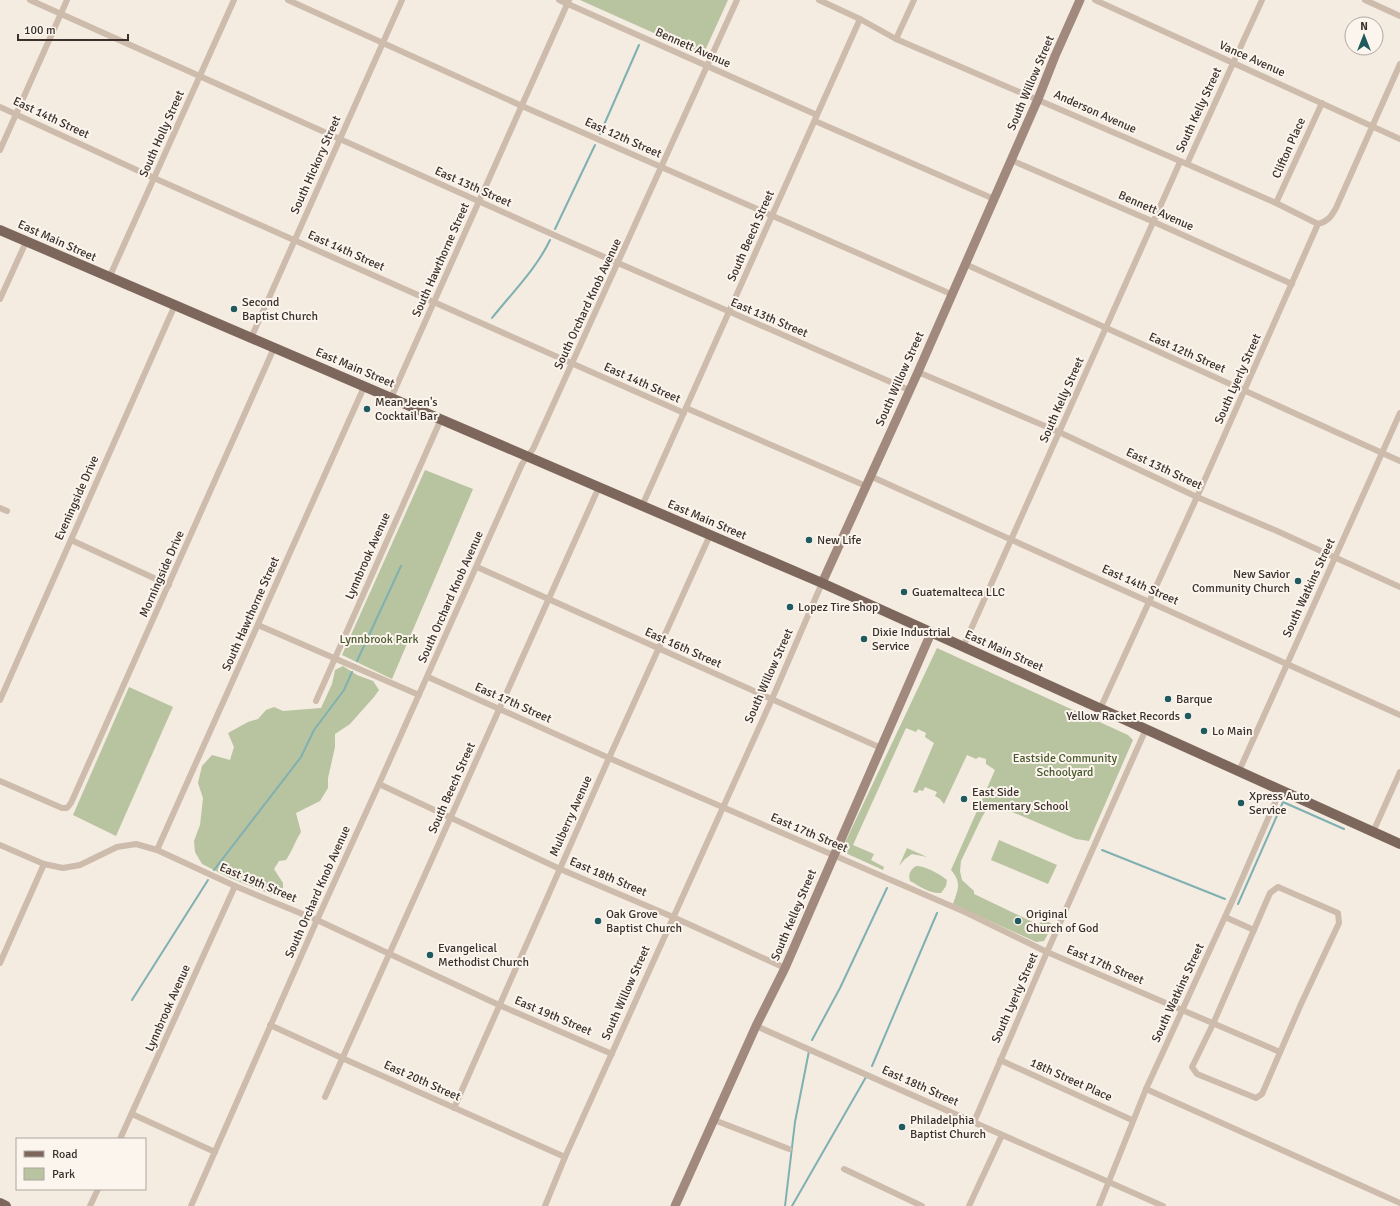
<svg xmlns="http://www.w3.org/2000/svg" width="1400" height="1206" font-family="Signika,sans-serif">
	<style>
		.green { fill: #b8c4a0 }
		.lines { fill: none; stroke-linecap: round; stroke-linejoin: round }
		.stream { stroke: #7fb0b2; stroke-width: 2 }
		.street { stroke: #cdbbac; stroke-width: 6 }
		.secondary { stroke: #a18a7d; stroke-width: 9 }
		.primary { stroke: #7d675c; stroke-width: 10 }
		.poi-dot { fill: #1f5a5e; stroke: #fbf5ee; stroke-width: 1.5 }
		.labels { text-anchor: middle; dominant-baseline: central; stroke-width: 4; stroke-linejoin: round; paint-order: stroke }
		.street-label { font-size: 12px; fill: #3b302b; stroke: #fbf5ee }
		.poi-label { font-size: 12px; fill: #3b302b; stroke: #fbf5ee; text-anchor: start }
		.park-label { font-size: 12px; fill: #4a5a2e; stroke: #fbf5ee }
	</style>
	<rect width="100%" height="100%" fill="#f4ebe1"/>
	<!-- green -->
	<g class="green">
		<path d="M580,0H728L703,55Z"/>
		<path d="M425,470L473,489L392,679L342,655Z"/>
		<path d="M937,648L1128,735L1133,740L1089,841L1076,839L998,806L987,809L982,817L961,861L960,871L962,880L974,891V894L1039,925L1042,920H1046L1053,925L1044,941L1036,942L953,904C958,889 962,883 951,870L995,770L986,764V759L979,757L976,759L967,755L944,804L940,799L935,796L937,792L925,787L923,791L919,790L917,793L913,792L934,743L925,737L926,733L918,729L916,732L906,728L853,845L874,854L871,860L884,867L883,870L841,851Z"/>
		<path d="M343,666L357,675L373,681L379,690L374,697L350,724L335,734V747L328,778V788L320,801L296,813L301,832C295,841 293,850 286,860L279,861L274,869L283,883V894L278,897L230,878L202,864L195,852L194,841L200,825L203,798L198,783L202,766L212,755L230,760L234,747L228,733L248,722L258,719L266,710L274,707L283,711L321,708L332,684L335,670Z"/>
		<path d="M129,687L173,707L116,836L73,815Z"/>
		<path d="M999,840L1057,865L1048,884L991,860Z"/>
		<path d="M907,848L927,857L912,854L905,859L899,866Z"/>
		<path d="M916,866C925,866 940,874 947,880L946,886L941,893C929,894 920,886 910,881C908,874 910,870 916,866Z"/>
	</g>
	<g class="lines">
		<!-- stream -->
		<g class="stream">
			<path d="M600,134L639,45"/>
			<path d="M555,229L595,145"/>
			<path d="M492,318C511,294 537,268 550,240"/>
			<path d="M357,661L401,566"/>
			<path d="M1102,850L1225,899"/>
			<path d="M214,870L301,757L314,730L344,690L352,672"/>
			<path d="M1238,904L1283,802L1344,829"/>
			<path d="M132,1000L208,880"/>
			<path d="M812,1040L840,988L887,888"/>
			<path d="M872,1066L937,913"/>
			<path d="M785,1206L795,1122L809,1051"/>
			<path d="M792,1206L866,1077"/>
		</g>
		<!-- street -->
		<g class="street">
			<path d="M30,0L563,239L909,390"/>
			<path d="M288,0L522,106L951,294"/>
			<path d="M559,0L817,115"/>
			<path d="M819,0L860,19L896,39L1187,164L1276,203L1318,224"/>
			<path d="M1095,0L1400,139"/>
			<path d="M1365,0L1400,16"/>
			<path d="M896,39L914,0"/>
			<path d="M0,107L154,178L684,413"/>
			<path d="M815,121L994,199"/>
			<path d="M0,150L67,0"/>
			<path d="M1011,160L1154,222L1292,284"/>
			<path d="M1187,164L1262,0"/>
			<path d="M1276,203L1322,103"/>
			<path d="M965,264L1400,461"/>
			<path d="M109,278L234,0"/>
			<path d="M0,299L26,242"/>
			<path d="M251,338L402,0"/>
			<path d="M918,372L1059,432L1197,497L1277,531L1400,587"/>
			<path d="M391,398L569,0"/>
			<path d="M686,408L866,486"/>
			<path d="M870,476L1400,715"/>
			<path d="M642,506L860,19"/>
			<path d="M0,508L7,511"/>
			<path d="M71,540L169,585"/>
			<path d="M477,567L881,748"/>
			<path d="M258,625L419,695"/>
			<path d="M963,647L1180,162"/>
			<path d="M428,677L609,758L965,912L1047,952L1280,1052"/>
			<path d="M0,700L175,305"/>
			<path d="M316,701L441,419"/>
			<path d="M1100,709L1197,497L1318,224C1328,221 1331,217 1336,208L1400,64"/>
			<path d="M1239,771L1400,413"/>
			<path d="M0,781L62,808H67L71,803L274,348"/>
			<path d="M379,784L560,869L673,917L785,968"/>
			<path d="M1373,832L1400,772"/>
			<path d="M0,845L44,864L63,868L80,865L117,847L136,844L157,850L235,886L317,920L499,1005L612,1054"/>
			<path d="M157,850L364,387"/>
			<path d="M1278,887L1338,913L1339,923L1301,1004L1262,1094L1256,1098L1197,1074L1192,1067L1213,1024L1270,893Z"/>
			<path d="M1225,917L1254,930"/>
			<path d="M0,963L44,864"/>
			<path d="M270,1025L342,1058L565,1157"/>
			<path d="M756,1026L1163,1206"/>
			<path d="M1000,1060L1132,1120"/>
			<path d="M1146,1089L1400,1203"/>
			<path d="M325,1097L599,487"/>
			<path d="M454,1108L609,758L710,535"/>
			<path d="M132,1114L215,1152"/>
			<path d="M714,1120L789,1149"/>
			<path d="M974,1122L1047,952L1146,729"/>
			<path d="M120,1139L235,886"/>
			<path d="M844,1169L922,1206"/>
			<path d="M90,1206L98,1189"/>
			<path d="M191,1206L317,920L379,784L522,464L533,449L737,0"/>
			<path d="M545,1206L565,1157L772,699L822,583"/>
			<path d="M969,1206L1002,1135"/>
			<path d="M1099,1206L1146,1089L1235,895L1280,791"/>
		</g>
		<!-- secondary -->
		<g class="secondary">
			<path d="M822,583L918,372L1038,99L1055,56L1080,0"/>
			<path d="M675,1206L756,1026L785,968L931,633"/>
		</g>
		<!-- primary -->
		<g class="primary">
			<path d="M0,230L822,583L1400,844"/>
			<path d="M0,1203L6,1206"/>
		</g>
	</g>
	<!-- markers -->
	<g class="poi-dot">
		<circle cx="234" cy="309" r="4"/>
		<circle cx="367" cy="409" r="4"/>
		<circle cx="809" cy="540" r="4"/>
		<circle cx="1298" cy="581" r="4"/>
		<circle cx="904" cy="592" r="4"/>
		<circle cx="790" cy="607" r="4"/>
		<circle cx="864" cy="639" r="4"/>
		<circle cx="1168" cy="699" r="4"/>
		<circle cx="1188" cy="716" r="4"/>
		<circle cx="1204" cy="731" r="4"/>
		<circle cx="964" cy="799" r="4"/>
		<circle cx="1241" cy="803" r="4"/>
		<circle cx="598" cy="921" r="4"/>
		<circle cx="1018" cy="921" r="4"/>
		<circle cx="430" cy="955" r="4"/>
		<circle cx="902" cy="1127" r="4"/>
	</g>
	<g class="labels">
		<!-- street labels -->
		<g class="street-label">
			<text transform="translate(693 48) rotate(24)">Bennett Avenue</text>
			<text transform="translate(1252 59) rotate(24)">Vance Avenue</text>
			<text transform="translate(1031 83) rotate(-67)">South Willow Street</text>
			<text transform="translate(1199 110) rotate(-65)">South Kelly Street</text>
			<text transform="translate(1095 112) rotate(24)">Anderson Avenue</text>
			<text transform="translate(51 118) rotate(25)">East 14th Street</text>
			<text transform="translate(162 134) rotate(-66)">South Holly Street</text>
			<text transform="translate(623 138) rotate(24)">East 12th Street</text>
			<text transform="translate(1289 148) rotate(-66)">Clifton Place</text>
			<text transform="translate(316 165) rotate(-66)">South Hickory Street</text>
			<text transform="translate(473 187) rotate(24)">East 13th Street</text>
			<text transform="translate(1156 211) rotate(24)">Bennett Avenue</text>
			<text transform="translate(751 236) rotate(-66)">South Beech Street</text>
			<text transform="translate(57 241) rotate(24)">East Main Street</text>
			<text transform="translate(346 251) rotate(24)">East 14th Street</text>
			<text transform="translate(441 260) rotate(-66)">South Hawthorne Street</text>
			<text transform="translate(588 304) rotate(-65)">South Orchard Knob Avenue</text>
			<text transform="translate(769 318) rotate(23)">East 13th Street</text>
			<text transform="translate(1187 353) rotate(24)">East 12th Street</text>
			<text transform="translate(355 368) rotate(23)">East Main Street</text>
			<text transform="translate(900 379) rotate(-66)">South Willow Street</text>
			<text transform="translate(1238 379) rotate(-66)">South Lyerly Street</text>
			<text transform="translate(642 383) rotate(24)">East 14th Street</text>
			<text transform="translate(1062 400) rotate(-66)">South Kelly Street</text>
			<text transform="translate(1164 469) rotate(25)">East 13th Street</text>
			<text transform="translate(77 498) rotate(-66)">Eveningside Drive</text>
			<text transform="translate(707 520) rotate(23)">East Main Street</text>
			<text transform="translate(368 556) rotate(-66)">Lynnbrook Avenue</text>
			<text transform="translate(162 574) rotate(-66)">Morningside Drive</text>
			<text transform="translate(1140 585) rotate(24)">East 14th Street</text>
			<text transform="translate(1309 588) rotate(-65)">South Watkins Street</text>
			<text transform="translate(451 597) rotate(-66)">South Orchard Knob Avenue</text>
			<text transform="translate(251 614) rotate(-66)">South Hawthorne Street</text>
			<text transform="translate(683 648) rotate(24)">East 16th Street</text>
			<text transform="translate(1004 651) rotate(24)">East Main Street</text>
			<text transform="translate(769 676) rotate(-66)">South Willow Street</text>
			<text transform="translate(513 703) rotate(24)">East 17th Street</text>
			<text transform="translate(452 788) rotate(-66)">South Beech Street</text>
			<text transform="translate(571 816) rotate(-66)">Mulberry Avenue</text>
			<text transform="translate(809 833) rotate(23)">East 17th Street</text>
			<text transform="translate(608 877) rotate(23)">East 18th Street</text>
			<text transform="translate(258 883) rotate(23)">East 19th Street</text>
			<text transform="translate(318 892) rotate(-66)">South Orchard Knob Avenue</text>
			<text transform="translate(794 915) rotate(-67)">South Kelley Street</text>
			<text transform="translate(1105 965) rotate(23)">East 17th Street</text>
			<text transform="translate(626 993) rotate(-66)">South Willow Street</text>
			<text transform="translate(1178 993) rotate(-65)">South Watkins Street</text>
			<text transform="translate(1015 998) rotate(-66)">South Lyerly Street</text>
			<text transform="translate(168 1008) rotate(-66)">Lynnbrook Avenue</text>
			<text transform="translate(553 1016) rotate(23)">East 19th Street</text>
			<text transform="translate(1071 1080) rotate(24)">18th Street Place</text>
			<text transform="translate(422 1081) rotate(24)">East 20th Street</text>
			<text transform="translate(920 1086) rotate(24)">East 18th Street</text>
		</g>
		<!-- poi labels -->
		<g class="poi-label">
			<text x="242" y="302">Second<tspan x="242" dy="14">Baptist Church</tspan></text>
			<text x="375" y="402">Mean Jeen's<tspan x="375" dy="14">Cocktail Bar</tspan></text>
			<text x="817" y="540">New Life</text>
			<text x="1290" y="574" text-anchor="end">New Savior<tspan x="1290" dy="14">Community Church</tspan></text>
			<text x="912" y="592">Guatemalteca LLC</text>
			<text x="798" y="607">Lopez Tire Shop</text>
			<text x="872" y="632">Dixie Industrial<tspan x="872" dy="14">Service</tspan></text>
			<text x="1176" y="699">Barque</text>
			<text x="1180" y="716" text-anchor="end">Yellow Racket Records</text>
			<text x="1212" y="731">Lo Main</text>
			<text x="972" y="792">East Side<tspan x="972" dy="14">Elementary School</tspan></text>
			<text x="1249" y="796">Xpress Auto<tspan x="1249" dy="14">Service</tspan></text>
			<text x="606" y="914">Oak Grove<tspan x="606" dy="14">Baptist Church</tspan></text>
			<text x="1026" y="914">Original<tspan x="1026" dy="14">Church of God</tspan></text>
			<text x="438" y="948">Evangelical<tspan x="438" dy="14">Methodist Church</tspan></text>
			<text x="910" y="1120">Philadelphia<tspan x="910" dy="14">Baptist Church</tspan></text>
		</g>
		<!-- park labels -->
		<g class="park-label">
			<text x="379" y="639">Lynnbrook Park</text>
			<text x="1065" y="758">Eastside Community<tspan x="1065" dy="14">Schoolyard</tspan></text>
		</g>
	</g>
	<!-- legend -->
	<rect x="16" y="1138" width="130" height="52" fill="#fbf5ee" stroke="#aea6a0"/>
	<rect x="24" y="1151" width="20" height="6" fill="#7d675c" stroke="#aea6a0"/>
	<text x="52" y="1158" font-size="12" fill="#3b302b">Road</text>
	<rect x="24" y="1168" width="20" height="12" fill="#b8c4a0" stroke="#aea6a0"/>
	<text x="52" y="1178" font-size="12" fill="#3b302b">Park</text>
	<!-- north arrow -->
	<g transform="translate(1364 36)"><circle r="19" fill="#fbf5ee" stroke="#aea6a0"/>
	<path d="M0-3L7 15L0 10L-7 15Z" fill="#1f5a5e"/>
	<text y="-6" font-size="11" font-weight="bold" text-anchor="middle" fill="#3b302b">N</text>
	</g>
	<!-- scale -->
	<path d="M18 34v6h110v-6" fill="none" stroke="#3b302b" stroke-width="2"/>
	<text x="24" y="34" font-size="12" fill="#3b302b" stroke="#fbf5ee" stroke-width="3" paint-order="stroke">100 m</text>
</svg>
